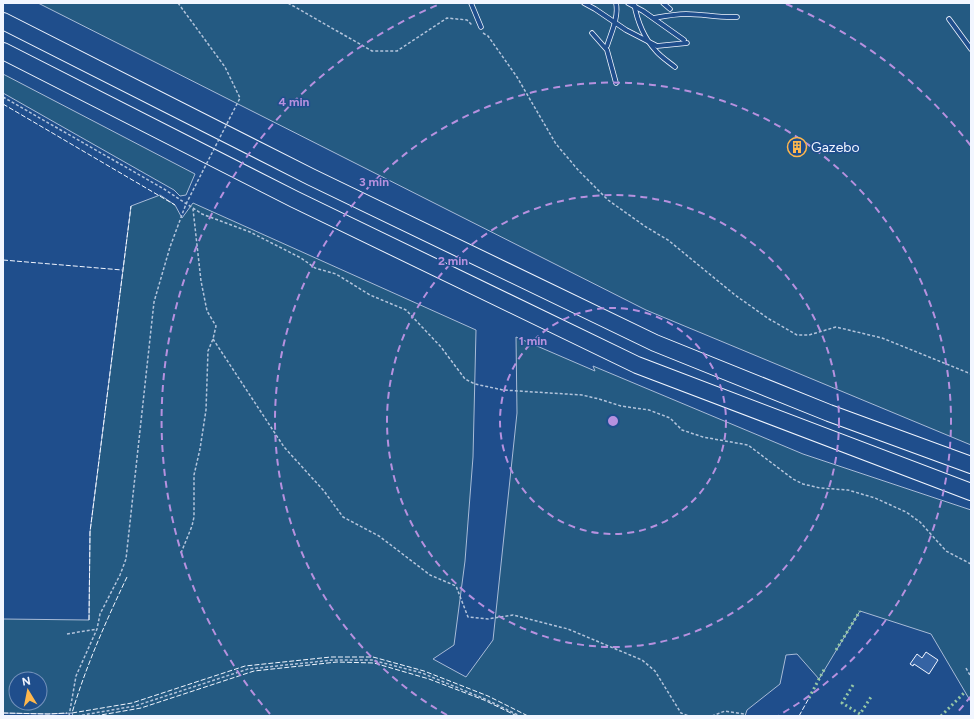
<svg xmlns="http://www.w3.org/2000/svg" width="974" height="719" font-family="Figtree,sans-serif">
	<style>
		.green { fill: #245a82; stroke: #a8bbd7; fill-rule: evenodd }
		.building { fill: #3563a3; stroke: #f2f6ff }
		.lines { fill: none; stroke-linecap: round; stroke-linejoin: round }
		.service-casing { stroke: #f2f6ff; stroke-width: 5.5 }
		.motorway-casing { stroke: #f2f6ff; stroke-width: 18 }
		.path { stroke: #b3c4dc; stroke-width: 1.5; stroke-dasharray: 3 2; stroke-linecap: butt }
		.service { stroke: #1f4e8c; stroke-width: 4 }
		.motorway { stroke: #1f4e8c; stroke-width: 16 }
		.path-bridge { stroke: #b3c4dc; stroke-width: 1.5; stroke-dasharray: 3 2; stroke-linecap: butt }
		.hedge { stroke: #97c8a6; stroke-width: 3; stroke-dasharray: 2 3; stroke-linecap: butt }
		.fence { stroke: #f2f6ff; stroke-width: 1; stroke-dasharray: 5 2; stroke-linecap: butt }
		.ring { fill: none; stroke: #b691df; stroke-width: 2; stroke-dasharray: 7 5 }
		.labels { text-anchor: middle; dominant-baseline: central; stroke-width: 3; stroke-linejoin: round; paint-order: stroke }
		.poi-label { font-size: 14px; fill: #f2f6ff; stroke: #1f4e8c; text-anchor: start }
		.centre { fill: #b691df; stroke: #1f4e8c; stroke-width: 2 }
		.ring-label { font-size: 12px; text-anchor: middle; font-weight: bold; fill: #b691df; stroke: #1f4e8c; stroke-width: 3; stroke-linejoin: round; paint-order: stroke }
	</style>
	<rect width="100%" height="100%" fill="#1f4e8c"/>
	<!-- green -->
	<g class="green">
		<path d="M38,3H971V445L646,310Z"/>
		<path d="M3,74L195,174L186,195L180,196L174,190L3,93Z"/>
		<path d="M160,195L175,205L182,218L193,203L476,330L473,457L465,561L454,645L433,659L466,677L493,640L517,413L516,337L595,371L593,366L803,454L971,510V702L931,634L860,611L819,679L797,654L786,655L780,684L747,710L745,716H73L72,713L48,714L3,713V619L89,620L90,532L131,206ZM16,679H40V703H16Z"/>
	</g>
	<!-- building -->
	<path class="building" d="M926,652L938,660L929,674L914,664L913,666L910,664L917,654L922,658Z"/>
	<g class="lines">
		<defs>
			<g id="service">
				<path d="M471,3L481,27"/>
				<path d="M584,3L595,9L626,30L657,46L687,43"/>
				<path d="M628,3L643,11L684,40"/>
				<path d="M634,3C637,20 644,38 656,51C661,57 669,62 675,67"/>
				<path d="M663,3L670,9"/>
				<path d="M654,18C665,16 675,14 686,14C703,14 719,18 737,17"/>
				<path d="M949,19L971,49"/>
				<path d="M592,33L607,50L616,83"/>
				<path d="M607,46C611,33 619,17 616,3"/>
			</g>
			<g id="motorway">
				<path d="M3,21L311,177L655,343L829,413L971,465"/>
				<path d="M3,51L294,199L637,365L971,492"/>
			</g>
		</defs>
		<!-- service casing -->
		<use href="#service" class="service-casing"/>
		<!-- motorway casing -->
		<use href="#motorway" class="motorway-casing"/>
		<!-- path -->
		<g class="path">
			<path d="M178,3L225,67L240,98"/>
			<path d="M288,3L372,51H397L447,18L467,20L472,25"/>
			<path d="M483,33L488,36L517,77L556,144L579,171L608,200L646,227L668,240L735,295L769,319L797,335H809L836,327L882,338L971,374"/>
			<path d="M3,97L164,189L202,214L250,232L301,258L315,268L336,274L370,295L406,310L441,347L465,379L475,384L503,390L582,395L599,399L621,406L649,410L670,418L682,430L703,437L748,445L793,479L803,484L820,488L848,490L875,498L906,512L920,522L946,551L971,564"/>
			<path d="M213,339L284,447L324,491L343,517L379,536L430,575L456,586L468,617L488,619L513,615L568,629L642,660L655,671L681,713L689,716"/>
			<path d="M181,553L192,526L194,517V475L200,449L206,410L208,351L213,339L216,326L207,311L201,281L193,209"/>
			<path d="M67,634L97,629"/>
			<path d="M966,668L971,677"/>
			<path d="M69,716L76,676L97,629L100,614L120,575L126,559L154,302L170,247L186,204"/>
			<path d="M77,716L135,706L248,669L333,660H372L422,673L485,699L520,716"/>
			<path d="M712,716L725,711L744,714L745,716"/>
		</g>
		<!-- service -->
		<use href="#service" class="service"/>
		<!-- motorway -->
		<use href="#motorway" class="motorway"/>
		<!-- path-bridge -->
		<path class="path-bridge" d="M186,204L240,98"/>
		<!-- hedge -->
		<g class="hedge">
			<path d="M836,650L860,611"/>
			<path d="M853,685L842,703L860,714L871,697"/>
			<path d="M809,698L819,679L825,668"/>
			<path d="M941,716L965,692"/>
		</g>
		<!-- fence -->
		<g class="fence">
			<path d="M3,104L175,205"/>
			<path d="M3,260L122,270"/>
			<path d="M127,577C106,621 86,666 72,713L132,703L245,666L331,657H373L424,671L488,696L528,716"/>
			<path d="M89,620L90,532L131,206"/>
			<path d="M3,713L48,714L67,713"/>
			<path d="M95,716L141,708L254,671L337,662L374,663L429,679L484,700L517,716"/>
			<path d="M799,716L809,698"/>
		</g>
	</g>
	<!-- distance rings -->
	<g class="ring">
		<circle cx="613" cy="421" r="113"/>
		<circle cx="613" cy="421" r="226"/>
		<path d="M447 715A338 338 0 1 1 779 715"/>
		<path d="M971 696A451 451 0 0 1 956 714M270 714A451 451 0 0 1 440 4M786 4A451 451 0 0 1 971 146"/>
	</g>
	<!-- icons -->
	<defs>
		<symbol id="building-ring" viewBox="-11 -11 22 22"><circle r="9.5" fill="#1f4e8c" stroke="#ffb74d" stroke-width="1.5"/><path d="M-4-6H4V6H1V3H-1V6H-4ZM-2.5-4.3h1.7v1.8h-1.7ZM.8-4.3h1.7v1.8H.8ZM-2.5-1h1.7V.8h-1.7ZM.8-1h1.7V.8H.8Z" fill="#ffb74d"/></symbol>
	</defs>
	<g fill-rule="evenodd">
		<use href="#building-ring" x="786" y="136" width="22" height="22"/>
	</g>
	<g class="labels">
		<!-- poi labels -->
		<g class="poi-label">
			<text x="811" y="147">Gazebo</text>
		</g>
	</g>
	<circle cx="613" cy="421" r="6" class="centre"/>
	<g class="ring-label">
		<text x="294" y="106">4 min</text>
		<text x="374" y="186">3 min</text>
		<text x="453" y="265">2 min</text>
		<text x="533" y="345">1 min</text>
	</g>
	<!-- border -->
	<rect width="974" height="719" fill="none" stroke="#f2f6ff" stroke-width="8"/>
	<!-- north arrow -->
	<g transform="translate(28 691) rotate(350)"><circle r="19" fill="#1f4e8c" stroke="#7391ba"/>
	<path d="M0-3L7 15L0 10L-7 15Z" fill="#ffb74d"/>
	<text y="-6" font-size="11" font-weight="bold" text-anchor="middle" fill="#f2f6ff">N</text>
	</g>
</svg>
